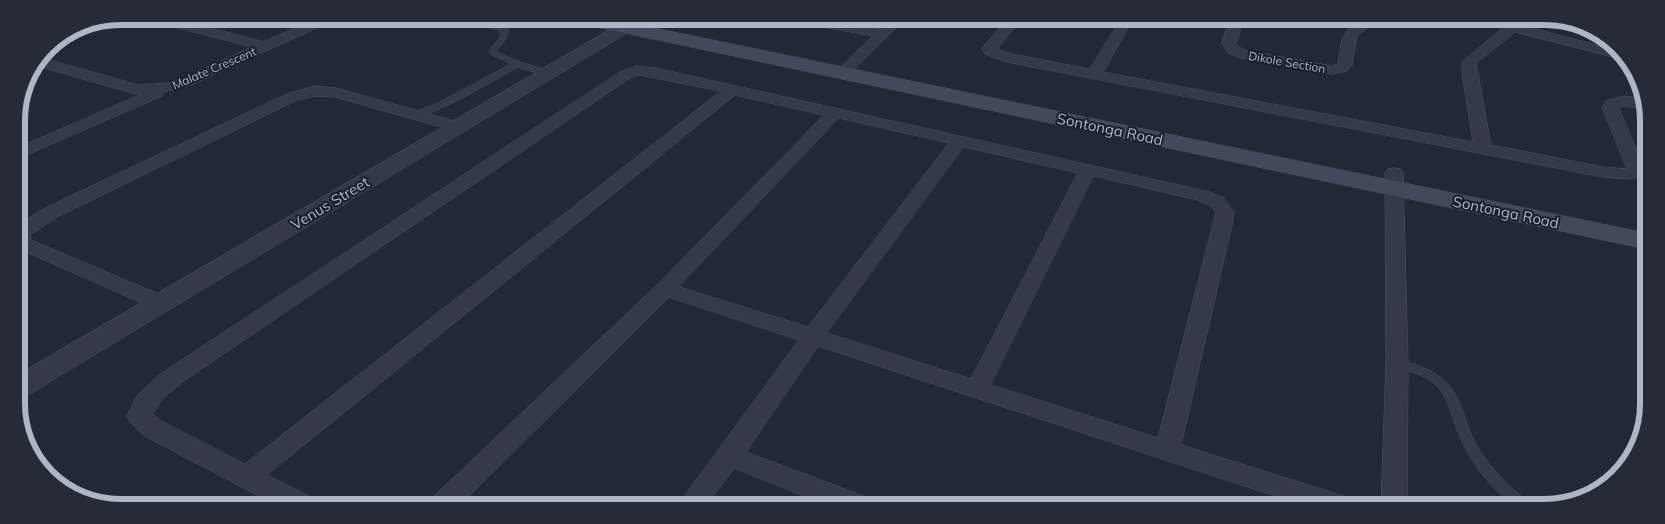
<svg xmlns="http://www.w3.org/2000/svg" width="1665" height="524" font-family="Mulish,sans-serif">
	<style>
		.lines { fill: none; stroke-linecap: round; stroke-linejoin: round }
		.service-casing { stroke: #4e5561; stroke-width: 1 }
		.minor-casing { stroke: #4e5561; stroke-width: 1 }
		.tertiary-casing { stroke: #4e5561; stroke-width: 1 }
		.secondary-casing { stroke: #4e5561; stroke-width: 1 }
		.service { fill: #343a47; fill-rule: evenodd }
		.minor { fill: #343a47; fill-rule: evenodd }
		.tertiary { fill: #343a47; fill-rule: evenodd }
		.secondary { fill: #42495a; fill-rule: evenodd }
		.labels { text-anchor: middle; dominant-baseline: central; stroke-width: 4; stroke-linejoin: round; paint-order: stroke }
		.far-street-label { font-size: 12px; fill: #aeb5c3; stroke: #1a202b }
		.street-label { font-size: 15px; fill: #aeb5c3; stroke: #1a202b }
		.rim { fill: none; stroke: #aeb5c3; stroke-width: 6 }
	</style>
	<rect width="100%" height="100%" fill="#212836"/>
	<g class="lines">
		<defs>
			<g id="service">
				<path d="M456,17H465L473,21L470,23Z"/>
				<path d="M510,17H516L508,30L506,38L496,52L520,62L550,71V75H544L518,67C499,77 430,119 412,117V113L438,103L511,64L491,54L489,51L500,38L501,31L478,24L481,22L503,28Z"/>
				<path d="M1397,359C1428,368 1449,375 1461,407C1466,420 1469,432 1475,443C1489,467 1508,487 1530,503L1531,507H1516C1491,488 1469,462 1458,432C1451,416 1449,397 1435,384C1424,374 1407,371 1393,366L1391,363L1393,360Z"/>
			</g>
			<g id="minor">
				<path d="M142,16H165L264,42L319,17H336L334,20L191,85L164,92L162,96L17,159V148L142,94L132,93L34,65L39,57L138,85L169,83L181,79L252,47L143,19Z"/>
				<path d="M789,18H817L880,29L892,18H906L847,76H837L835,73L837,70L873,36L796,22Z"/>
				<path d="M1009,18H1022L997,49L1011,54L1090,69L1121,19H1133L1103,72L1473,142L1462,72V62L1503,28L1482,23L1481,20H1501L1623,52L1628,61L1515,32L1476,63L1491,145L1603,167L1627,169L1602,107L1606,101L1624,96L1647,99V109L1624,106L1618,107L1645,169L1639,177L1629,179L1603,177L1007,62L985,54L982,49Z"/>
				<path d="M1230,19H1244L1236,43L1238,47L1248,51L1332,66L1338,64L1342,39L1349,28L1362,19H1378L1357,36L1352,65L1347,71L1332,74L1240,58L1228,53L1222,43Z"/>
				<path d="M637,66L655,68L1210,192L1223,198L1234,212L1232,225L1181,445L1353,499L1356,507H1309L818,346L746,452L869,498L872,506H829L734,468L706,506H677L799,340L669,297L460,505H430L433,497L658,284L824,115L735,95L267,475L311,497L314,505H276L143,435L130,422L127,416L137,396L159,375L620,72ZM639,75L721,91L245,464L161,421L152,414L164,397L188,378L630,78ZM839,118L949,143L808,327L679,287ZM964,147L1078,173L971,379L827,333ZM1094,176L1198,200L1211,206L1216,212L1158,438L991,385Z"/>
				<path d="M315,86L336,88L465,124L467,127L465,130L459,132L335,97L315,96L297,100L57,217L30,235L31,240L168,298L172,303L168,308L161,310L154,308L17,248V226L43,209L287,94Z"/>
				<path d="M1394,168L1400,169L1403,173L1408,363L1407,507H1381L1386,363L1385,173L1388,169Z"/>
			</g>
			<path id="tertiary" d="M630,18H649L647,21L28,395L18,398V375Z"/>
			<path id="secondary" d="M564,17H601L1646,233V249L573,22L567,21Z"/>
		</defs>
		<!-- service casing -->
		<use href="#service" class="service-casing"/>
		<!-- minor casing -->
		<use href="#minor" class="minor-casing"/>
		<!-- tertiary casing -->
		<use href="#tertiary" class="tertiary-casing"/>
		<!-- secondary casing -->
		<use href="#secondary" class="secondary-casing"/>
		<!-- service -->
		<use href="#service" class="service"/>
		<!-- minor -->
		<use href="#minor" class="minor"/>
		<!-- tertiary -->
		<use href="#tertiary" class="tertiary"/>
		<!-- secondary -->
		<use href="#secondary" class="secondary"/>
	</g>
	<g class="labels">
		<!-- far-street labels -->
		<g class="far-street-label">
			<text transform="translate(1287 62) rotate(10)">Dikole Section</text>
			<text transform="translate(214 68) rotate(-23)">Malate Crescent</text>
		</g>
		<!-- street labels -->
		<g class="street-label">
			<text transform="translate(1110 129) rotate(12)">Sontonga Road</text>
			<text transform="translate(330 203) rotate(-31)">Venus Street</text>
			<text transform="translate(1506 212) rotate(12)">Sontonga Road</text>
		</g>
	</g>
	<!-- crop -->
	<path d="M0 0H1665V524H0ZM120 25H1545A95 95 0 0 1 1640 120V404A95 95 0 0 1 1545 499H120A95 95 0 0 1 25 404V120A95 95 0 0 1 120 25Z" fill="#262c37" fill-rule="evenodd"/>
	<path class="rim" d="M120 25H1545A95 95 0 0 1 1640 120V404A95 95 0 0 1 1545 499H120A95 95 0 0 1 25 404V120A95 95 0 0 1 120 25Z"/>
</svg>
